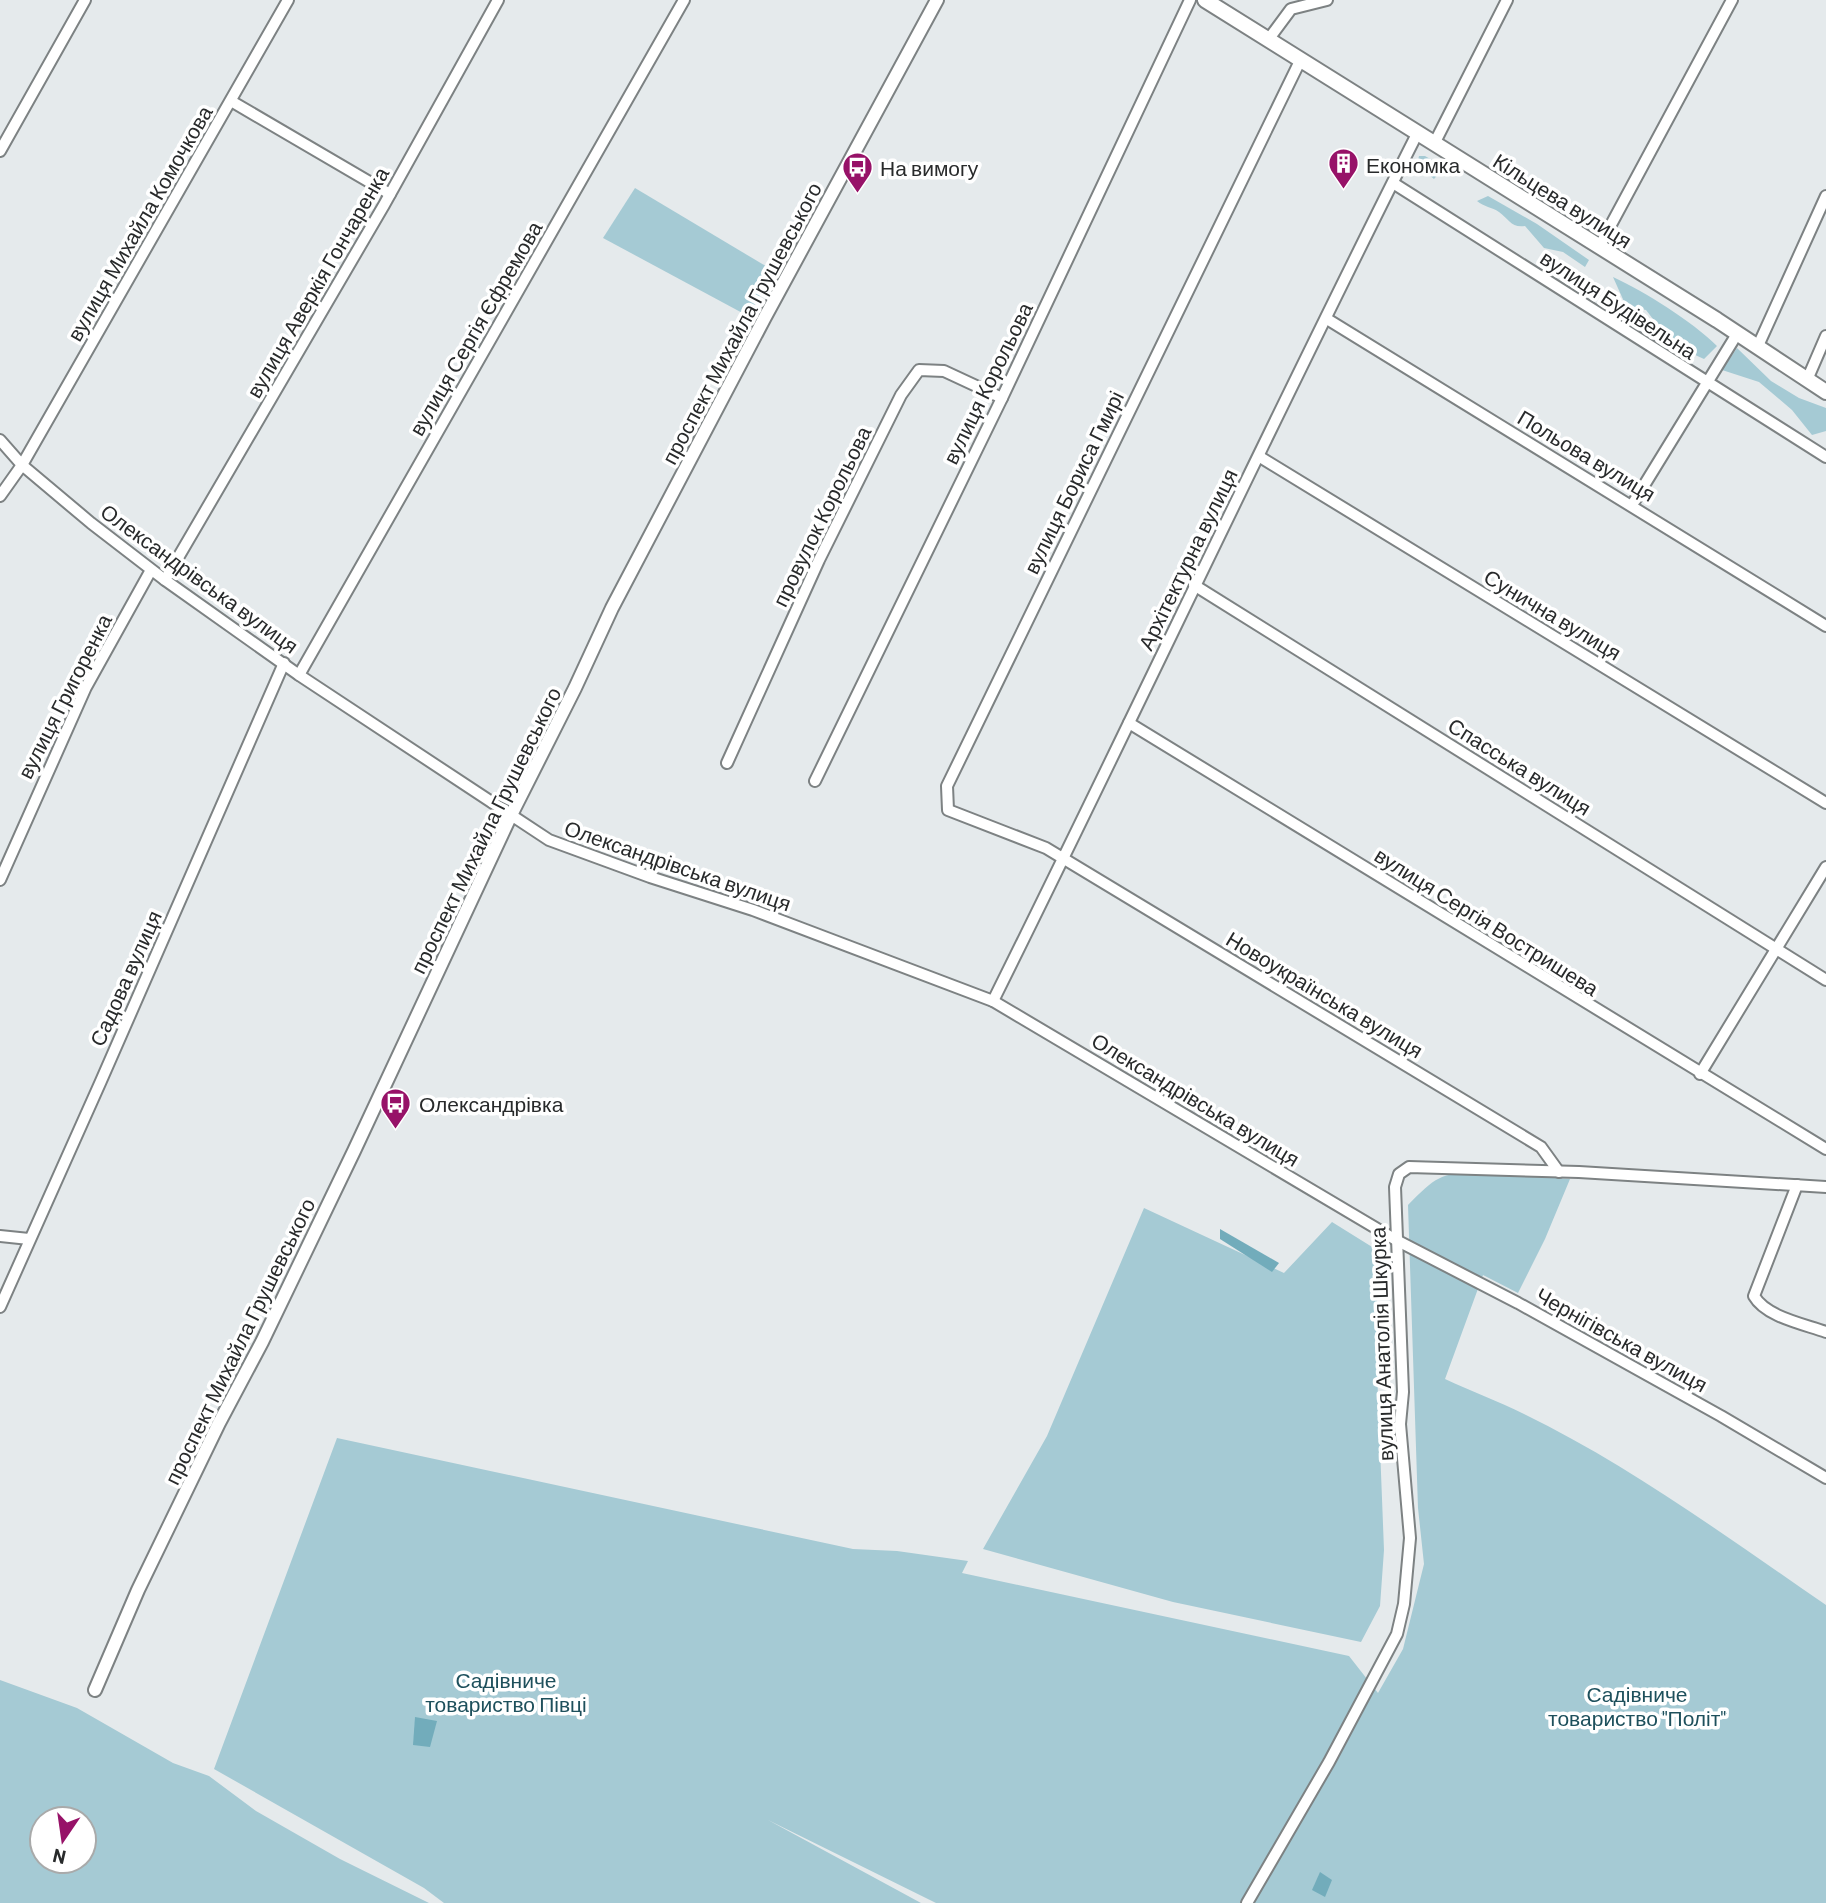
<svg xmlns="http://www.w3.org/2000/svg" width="1826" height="1903" font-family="Barlow,sans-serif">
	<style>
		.green { fill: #a5cad4; fill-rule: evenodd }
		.water { fill: #72acbb }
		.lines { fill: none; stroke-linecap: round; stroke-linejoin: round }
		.minor-casing { stroke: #7d8283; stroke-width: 14 }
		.tertiary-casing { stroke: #7d8283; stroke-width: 16 }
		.secondary-casing { stroke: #7d8283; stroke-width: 18 }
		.minor { stroke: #fff; stroke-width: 10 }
		.tertiary { stroke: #fff; stroke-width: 12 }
		.secondary { stroke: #fff; stroke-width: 14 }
		.labels { text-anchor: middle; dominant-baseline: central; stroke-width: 7; stroke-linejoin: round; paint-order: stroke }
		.poi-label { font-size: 21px; fill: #282a2b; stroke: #fff; text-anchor: start }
		.street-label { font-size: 21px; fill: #282a2b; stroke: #fff }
		.park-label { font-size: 21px; fill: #1e505c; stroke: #fff }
	</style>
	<rect width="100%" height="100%" fill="#e5eaec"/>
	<!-- green -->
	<g class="green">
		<path d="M1419,156H1425L1441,165L1442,170L1434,179L1417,165Z"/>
		<path d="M635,188L774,271L748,316L603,238Z"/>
		<path d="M1488,196L1537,224L1589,260L1585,267L1563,252L1544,248L1525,226C1511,228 1509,219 1499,212C1492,207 1484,207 1477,201Z"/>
		<path d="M1613,277C1645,292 1692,321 1717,346L1704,359L1673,345L1646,310L1626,306Z"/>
		<path d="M1737,348L1771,381L1799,398L1826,408V431L1812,435L1792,410L1759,382L1722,370Z"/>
		<path d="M1480,1172L1570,1179L1545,1239L1518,1293L1483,1275L1445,1379C1471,1391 1498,1401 1524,1414C1631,1466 1728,1538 1826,1605V1903H936L768,1820L921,1903H444L424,1888L214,1769L337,1438L853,1549L897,1551L968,1561L962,1573L1349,1656L1378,1693L1403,1649L1424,1564L1418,1508L1408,1205C1436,1177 1439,1173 1480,1172Z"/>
		<path d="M1144,1208L1284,1273L1332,1222L1377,1250V1370L1384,1550L1380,1606L1361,1642L1173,1602L983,1549L1047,1436Z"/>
		<path d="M0,1680L77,1708L173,1763L209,1776L256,1811L340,1859L429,1903H0ZM42,1819H84V1861H42Z"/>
	</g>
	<!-- water -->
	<g class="water">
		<path d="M1220,1229L1279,1263L1272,1272L1220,1239Z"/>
		<path d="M415,1717L437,1721L430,1747L413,1745Z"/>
		<path d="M1320,1872L1332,1880L1325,1897L1312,1890Z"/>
	</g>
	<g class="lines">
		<defs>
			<g id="minor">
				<path d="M1268,40L1291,9L1327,0"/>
				<path d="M1300,61L947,786L948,810L1046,848L1541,1147L1559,1172"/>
				<path d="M231,101L390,194"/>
				<path d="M1434,144L1507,0"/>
				<path d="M0,151L85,0"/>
				<path d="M1393,183L1826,457"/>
				<path d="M1599,247L1732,0"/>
				<path d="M1327,319L1826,626"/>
				<path d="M1757,348L1826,196"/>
				<path d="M1807,380L1826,336"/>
				<path d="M0,440L22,465L91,523L165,580L299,675L549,840L650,877L753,910L993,1001L1396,1240L1518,1303L1721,1416L1826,1478"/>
				<path d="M1260,457L1826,803"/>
				<path d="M0,496L22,465L288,0"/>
				<path d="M1632,505L1737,334"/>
				<path d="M165,580L384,205L498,0"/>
				<path d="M1194,585L1826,980"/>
				<path d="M299,675L684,0"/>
				<path d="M1129,723L1826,1149"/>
				<path d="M727,763L819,560L901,395L919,370L944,371L1002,398"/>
				<path d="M815,781L1002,398L1190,0"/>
				<path d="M0,880L86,687L151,570"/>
				<path d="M993,1001C1136,713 1272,421 1417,134"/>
				<path d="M1700,1074L1826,867"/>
				<path d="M1797,1185L1754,1296C1766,1317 1804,1324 1826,1332"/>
				<path d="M0,1236L29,1239"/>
				<path d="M0,1307L101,1081L284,663"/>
				<path d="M1247,1903L1329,1762L1397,1634L1404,1604L1410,1538L1400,1424L1403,1392L1395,1187L1399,1174L1409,1167L1579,1172L1826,1187"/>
			</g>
			<path id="tertiary" d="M95,1690L138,1590L219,1423L262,1342L354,1151L510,817L575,688L612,608L765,317L937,0"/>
			<path id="secondary" d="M1205,0L1717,320L1826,392"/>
		</defs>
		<!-- minor casing -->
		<use href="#minor" class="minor-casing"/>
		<!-- tertiary casing -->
		<use href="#tertiary" class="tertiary-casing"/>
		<!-- secondary casing -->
		<use href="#secondary" class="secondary-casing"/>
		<!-- minor -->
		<use href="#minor" class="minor"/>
		<!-- tertiary -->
		<use href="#tertiary" class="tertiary"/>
		<!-- secondary -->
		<use href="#secondary" class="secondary"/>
	</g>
	<!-- icons -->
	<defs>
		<symbol id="building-pin" viewBox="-11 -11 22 30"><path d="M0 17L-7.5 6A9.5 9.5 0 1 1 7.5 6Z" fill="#971268" stroke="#fff"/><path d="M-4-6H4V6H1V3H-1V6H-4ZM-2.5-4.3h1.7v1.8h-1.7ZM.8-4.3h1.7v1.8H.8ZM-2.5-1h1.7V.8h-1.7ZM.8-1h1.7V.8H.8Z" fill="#fff"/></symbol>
		<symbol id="bus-pin" viewBox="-11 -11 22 30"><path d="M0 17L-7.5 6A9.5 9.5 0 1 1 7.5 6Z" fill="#971268" stroke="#fff"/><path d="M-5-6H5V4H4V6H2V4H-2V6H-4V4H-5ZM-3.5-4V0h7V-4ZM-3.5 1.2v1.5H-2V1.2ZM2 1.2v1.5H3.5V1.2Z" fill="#fff"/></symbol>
	</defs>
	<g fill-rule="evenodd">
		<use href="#building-pin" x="1326" y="146" width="35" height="47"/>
		<use href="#bus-pin" x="840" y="150" width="35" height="47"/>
		<use href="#bus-pin" x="378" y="1086" width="35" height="47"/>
	</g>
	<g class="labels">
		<!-- poi labels -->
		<g class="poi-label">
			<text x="1366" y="164">Економка</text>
			<text x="880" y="167">На вимогу</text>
			<text x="419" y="1103">Олександрівка</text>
		</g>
		<!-- street labels -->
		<g class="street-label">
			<text transform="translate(1563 200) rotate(32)">Кільцева вулиця</text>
			<text transform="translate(139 223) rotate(-60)">вулиця Михайла Комочкова</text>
			<text transform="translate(317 282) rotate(-60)">вулиця Аверкія Гончаренка</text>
			<text transform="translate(1619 304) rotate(33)">вулиця Будівельна</text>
			<text transform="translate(741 323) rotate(-62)">проспект Михайла Грушевського</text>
			<text transform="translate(475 328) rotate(-60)">вулиця Сергія Єфремова</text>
			<text transform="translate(987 383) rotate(-64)">вулиця Корольова</text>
			<text transform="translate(1587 455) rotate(31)">Польова вулиця</text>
			<text transform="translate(1073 482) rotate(-64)">вулиця Бориса Гмирі</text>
			<text transform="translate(821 516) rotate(-64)">провулок Корольова</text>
			<text transform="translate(1187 559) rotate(-64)">Архітектурна вулиця</text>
			<text transform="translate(200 578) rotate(36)">Олександрівська вулиця</text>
			<text transform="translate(1553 614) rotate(31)">Сунична вулиця</text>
			<text transform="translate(64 696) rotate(-63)">вулиця Григоренка</text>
			<text transform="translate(1520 766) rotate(32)">Спасська вулиця</text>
			<text transform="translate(485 830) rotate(-64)">проспект Михайла Грушевського</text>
			<text transform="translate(678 865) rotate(19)">Олександрівська вулиця</text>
			<text transform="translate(1487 921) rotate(32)">вулиця Сергія Востришева</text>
			<text transform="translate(125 978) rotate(-66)">Садова вулиця</text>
			<text transform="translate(1325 994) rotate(31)">Новоукраїнська вулиця</text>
			<text transform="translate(1196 1099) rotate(31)">Олександрівська вулиця</text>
			<text transform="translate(1622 1339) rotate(29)">Чернігівська вулиця</text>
			<text transform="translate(239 1341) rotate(-64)">проспект Михайла Грушевського</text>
			<text transform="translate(1381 1344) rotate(-92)">вулиця Анатолія Шкурка</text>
		</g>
		<!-- park labels -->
		<g class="park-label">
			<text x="506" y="1679">Садівниче<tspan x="506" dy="24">товариство Півці</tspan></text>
			<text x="1637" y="1693">Садівниче<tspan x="1637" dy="24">товариство "Політ"</tspan></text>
		</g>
	</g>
	<!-- north arrow -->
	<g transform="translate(63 1840) rotate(193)"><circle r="33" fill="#ffffff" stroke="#a9aaaa" stroke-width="2"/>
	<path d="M0-5L12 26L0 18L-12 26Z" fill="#971268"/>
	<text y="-10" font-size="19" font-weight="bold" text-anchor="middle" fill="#282a2b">N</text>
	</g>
</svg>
